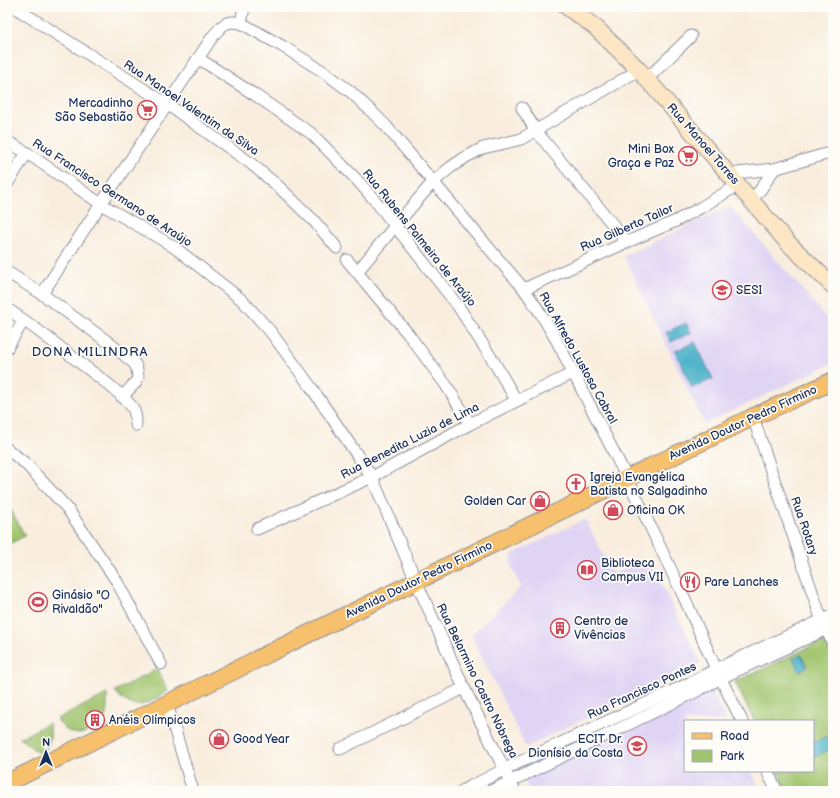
<svg xmlns="http://www.w3.org/2000/svg" width="840" height="798" font-family="'Balsamiq Sans',sans-serif">
	<style>
		.built { fill: #e0d4f4 }
		.green { fill: #a0c46d; stroke: #5e7a66 }
		.water { fill: #4ab1c9; stroke: #327094 }
		.lines { fill: none; stroke-linecap: round; stroke-linejoin: round }
		.minor-casing { stroke: #8a8e9e; stroke-width: 13 }
		.secondary-casing { stroke: #8a8e9e; stroke-width: 18 }
		.primary-casing { stroke: #8a8e9e; stroke-width: 19 }
		.minor { stroke: #fff; stroke-width: 11 }
		.secondary { stroke: #fce6c4; stroke-width: 16 }
		.primary { stroke: #f7c06c; stroke-width: 17 }
		.labels { text-anchor: middle; dominant-baseline: central; stroke-width: 3.5; stroke-linejoin: round; paint-order: stroke }
		.poi-label { font-size: 12px; fill: #1b2f5e; stroke: #fdfcf7; text-anchor: start }
		.street-label { font-size: 12px; fill: #1b2f5e; stroke: #fdfcf7 }
		.neighbourhood-label { font-size: 13px; letter-spacing: 1px; fill: #1b2f5e; stroke: #fdfcf7 }
	</style>
	<rect width="100%" height="100%" fill="#fdfcf7"/>
	<filter id="ink" filterUnits="userSpaceOnUse"><feTurbulence type="fractalNoise" baseFrequency=".025" numOctaves="2"/><feDisplacementMap in="SourceGraphic" scale="8" xChannelSelector="R" yChannelSelector="G"/><feConvolveMatrix kernelMatrix="1 2 1 2 8 2 1 2 1" color-interpolation-filters="sRGB"/></filter>
	<filter id="wash" filterUnits="userSpaceOnUse"><feTurbulence type="fractalNoise" baseFrequency=".012" numOctaves="4" result="noise"/><feDisplacementMap in="SourceGraphic" scale="16" xChannelSelector="R" yChannelSelector="G"/><feGaussianBlur stdDeviation="0.9" result="paint"/><feColorMatrix in="noise" values="0 0 0 0 0 0 0 0 0 0 0 0 0 0 0 0 0 1.4 0 .05"/><feComposite in="paint" operator="in"/></filter>
	<g filter="url(#wash)">
		<rect width="100%" height="100%" fill="#f9eede"/>
		<!-- built -->
		<g class="built">
			<path d="M730,206L833,325V363L704,424L624,256Z"/>
			<path d="M585,519L613,574L638,562L646,565L651,563L701,663L526,747L471,635L521,587L510,563L513,554Z"/>
			<path d="M710,688L726,721H685V771H751L761,791H530L523,778Z"/>
		</g>
		<!-- green -->
		<g class="green">
			<path d="M7,502L25,536L7,545Z"/>
			<path d="M824,640L833,659V791H788L778,771H813V721H754L735,682Z"/>
			<path d="M157,669L168,691C160,696 149,704 139,705C129,706 120,698 115,691Z"/>
			<path d="M107,694C107,702 108,709 105,717C103,722 100,725 95,728C79,738 67,735 57,719Z"/>
			<path d="M49,723C52,735 50,746 41,755L20,738Z"/>
		</g>
		<!-- water -->
		<g class="water">
			<path d="M686,323L691,333L671,342L666,332Z"/>
			<path d="M695,342L713,379L692,388L675,351Z"/>
			<path d="M801,654L807,667L799,671L793,658Z"/>
			<path d="M833,733V748L814,757L813,754V743Z"/>
		</g>
	</g>
	<g filter="url(#ink)">
		<g class="lines">
			<defs>
				<g id="minor">
					<path d="M14,7L167,104L249,162L278,186L314,221L337,248"/>
					<path d="M241,23L244,7"/>
					<path d="M198,58L255,95L312,134L357,180L378,204L458,306L494,362L516,400"/>
					<path d="M647,79L691,36"/>
					<path d="M522,108L536,131L627,242"/>
					<path d="M7,141L27,153L101,204L171,245L178,250L242,300L270,331L311,387L372,477L416,581L464,688L515,791"/>
					<path d="M728,174L774,169L833,152"/>
					<path d="M7,184L27,153"/>
					<path d="M751,201L761,189L774,169"/>
					<path d="M347,260L409,335L446,385L470,424"/>
					<path d="M7,272L42,294L108,342L135,364L137,370L138,377L136,382L122,397"/>
					<path d="M357,272L395,226L433,182L451,167L466,157L483,148L509,142L521,139L639,70"/>
					<path d="M524,289L627,242L676,221L700,208L738,185"/>
					<path d="M42,294L101,204L213,36L222,26L227,23L233,22L241,23L282,46L324,72L351,92L371,111L386,126L499,260L524,289L541,314L557,341L627,478L684,597L716,669L742,721"/>
					<path d="M7,309C34,326 58,346 83,365C98,377 121,392 132,407C136,413 136,419 136,425"/>
					<path d="M7,348L24,320"/>
					<path d="M753,417L822,621L833,643"/>
					<path d="M7,449L25,463L67,508L116,580L161,664"/>
					<path d="M257,529L372,477L470,424L573,373"/>
					<path d="M167,704L193,791"/>
					<path d="M340,749L464,688"/>
					<path d="M767,771L777,791"/>
					<path d="M462,791L505,769L692,682L716,669L833,615"/>
					<path d="M491,791L697,691L721,678L833,626"/>
				</g>
				<path id="secondary" d="M567,7L595,27L639,70L788,243L833,286"/>
				<path id="primary" d="M7,783L306,635L753,417L833,381"/>
			</defs>
			<!-- minor casing -->
			<use href="#minor" class="minor-casing"/>
			<!-- secondary casing -->
			<use href="#secondary" class="secondary-casing"/>
			<!-- primary casing -->
			<use href="#primary" class="primary-casing"/>
			<!-- minor -->
			<use href="#minor" class="minor"/>
			<!-- secondary -->
			<use href="#secondary" class="secondary"/>
			<!-- primary -->
			<use href="#primary" class="primary"/>
		</g>
	</g>
	<!-- icons -->
	<defs>
		<symbol id="supermarket-ring" viewBox="-11 -11 22 22"><circle r="9.5" fill="#fdfcf7" stroke="#d1495b" stroke-width="1.5"/><path d="M-6-5.5h2.5l.6 2H6L4.5 2H-2.5L-4.4-4H-6ZM-1.5 3.2a1.3 1.3 0 1 0 .1 0ZM3 3.2a1.3 1.3 0 1 0 .1 0Z" fill="#d1495b"/></symbol>
		<symbol id="school-ring" viewBox="-11 -11 22 22"><circle r="9.5" fill="#fdfcf7" stroke="#d1495b" stroke-width="1.5"/><path d="M0-5L7-2L0 1L-7-2ZM-4 1L0 2.5L4 1V4Q0 6-4 4Z" fill="#d1495b"/></symbol>
		<symbol id="church-ring" viewBox="-11 -11 22 22"><circle r="9.5" fill="#fdfcf7" stroke="#d1495b" stroke-width="1.5"/><path d="M-1.2-6h2.4v3.5h3.3v2.4h-3.3V6h-2.4V-.1h-3.3v-2.4h3.3Z" fill="#d1495b"/></symbol>
		<symbol id="shop-ring" viewBox="-11 -11 22 22"><circle r="9.5" fill="#fdfcf7" stroke="#d1495b" stroke-width="1.5"/><path d="M-5-2.5h2.3a2.7 3.5 0 0 1 5.4 0H5L5.5 6h-11ZM-1.5-2.5h3a1.5 2.3 0 0 0-3 0Z" fill="#d1495b"/></symbol>
		<symbol id="library-ring" viewBox="-11 -11 22 22"><circle r="9.5" fill="#fdfcf7" stroke="#d1495b" stroke-width="1.5"/><path d="M-6-4Q-3-5.5-.7-3.5V5Q-3 3-6 4ZM6-4Q3-5.5 .7-3.5V5Q3 3 6 4Z" fill="#d1495b"/></symbol>
		<symbol id="restaurant-ring" viewBox="-11 -11 22 22"><circle r="9.5" fill="#fdfcf7" stroke="#d1495b" stroke-width="1.5"/><path d="M-5-6h1v4h1v-4h1v4h1v-4h1v5L-1.5 .5V6h-2V.5L-5-1ZM5-6V6H3V1.5H1.5Q1.5-4 5-6Z" fill="#d1495b"/></symbol>
		<symbol id="stadium-ring" viewBox="-11 -11 22 22"><circle r="9.5" fill="#fdfcf7" stroke="#d1495b" stroke-width="1.5"/><path d="M0-5a6.5 5 0 1 0 0 10a6.5 5 0 1 0 0-10ZM-3.5-1.8h7v3.6h-7Z" fill="#d1495b"/></symbol>
		<symbol id="building-ring" viewBox="-11 -11 22 22"><circle r="9.5" fill="#fdfcf7" stroke="#d1495b" stroke-width="1.5"/><path d="M-4-6H4V6H1V3H-1V6H-4ZM-2.5-4.3h1.7v1.8h-1.7ZM.8-4.3h1.7v1.8H.8ZM-2.5-1h1.7V.8h-1.7ZM.8-1h1.7V.8H.8Z" fill="#d1495b"/></symbol>
	</defs>
	<g fill-rule="evenodd">
		<use href="#supermarket-ring" x="136" y="99" width="22" height="22"/>
		<use href="#supermarket-ring" x="677" y="145" width="22" height="22"/>
		<use href="#school-ring" x="711" y="279" width="22" height="22"/>
		<use href="#church-ring" x="565" y="473" width="22" height="22"/>
		<use href="#shop-ring" x="529" y="490" width="22" height="22"/>
		<use href="#shop-ring" x="602" y="499" width="22" height="22"/>
		<use href="#library-ring" x="576" y="559" width="22" height="22"/>
		<use href="#restaurant-ring" x="679" y="571" width="22" height="22"/>
		<use href="#stadium-ring" x="27" y="591" width="22" height="22"/>
		<use href="#building-ring" x="549" y="617" width="22" height="22"/>
		<use href="#building-ring" x="84" y="709" width="22" height="22"/>
		<use href="#shop-ring" x="208" y="728" width="22" height="22"/>
		<use href="#school-ring" x="626" y="735" width="22" height="22"/>
	</g>
	<g class="labels">
		<!-- poi labels -->
		<g class="poi-label">
			<text x="133" y="103" text-anchor="end">Mercadinho<tspan x="133" dy="14">São Sebastião</tspan></text>
			<text x="674" y="149" text-anchor="end">Mini Box<tspan x="674" dy="14">Graça e Paz</tspan></text>
			<text x="736" y="290">SESI</text>
			<text x="590" y="477">Igreja Evangélica<tspan x="590" dy="14">Batista no Salgadinho</tspan></text>
			<text x="526" y="501" text-anchor="end">Golden Car</text>
			<text x="627" y="510">Oficina OK</text>
			<text x="601" y="563">Biblioteca<tspan x="601" dy="14">Campus VII</tspan></text>
			<text x="704" y="582">Pare Lanches</text>
			<text x="52" y="595">Ginásio "O<tspan x="52" dy="14">Rivaldão"</tspan></text>
			<text x="574" y="621">Centro de<tspan x="574" dy="14">Vivências</tspan></text>
			<text x="109" y="720">Anéis Olímpicos</text>
			<text x="233" y="739">Good Year</text>
			<text x="623" y="739" text-anchor="end">ECIT Dr.<tspan x="623" dy="14">Dionísio da Costa</tspan></text>
		</g>
		<!-- street labels -->
		<g class="street-label">
			<text transform="translate(191 108) rotate(34)">Rua Manoel Valentim da Silva</text>
			<text transform="translate(703 144) rotate(49)">Rua Manoel Torres</text>
			<text transform="translate(112 193) rotate(33)">Rua Francisco Germano de Araújo</text>
			<text transform="translate(627 228) rotate(-24)">Rua Gilberto Tailor</text>
			<text transform="translate(419 238) rotate(51)">Rua Rubens Palmeira de Araújo</text>
			<text transform="translate(578 358) rotate(61)">Rua Alfredo Lustosa Cabral</text>
			<text transform="translate(743 423) rotate(-25)">Avenida Doutor Pedro Firmino</text>
			<text transform="translate(410 441) rotate(-27)">Rua Benedita Luzia de Lima</text>
			<text transform="translate(804 526) rotate(71)">Rua Rotary</text>
			<text transform="translate(419 580) rotate(-26)">Avenida Doutor Pedro Firmino</text>
			<text transform="translate(477 681) rotate(64)">Rua Belarmino Castro Nóbrega</text>
			<text transform="translate(642 691) rotate(-25)">Rua Francisco Pontes</text>
		</g>
		<!-- neighbourhood labels -->
		<g class="neighbourhood-label">
			<text x="90" y="352">DONA MILINDRA</text>
		</g>
	</g>
	<!-- margin -->
	<rect width="840" height="798" fill="none" stroke="#fdfcf7" stroke-width="24"/>
	<!-- legend -->
	<rect x="684" y="720" width="130" height="52" fill="#fdfcf7" stroke="#a3aaba"/>
	<rect x="692" y="733" width="20" height="6" fill="#f7c06c" stroke="#a3aaba"/>
	<text x="720" y="740" font-size="12" fill="#1b2f5e">Road</text>
	<rect x="692" y="750" width="20" height="12" fill="#a0c46d" stroke="#a3aaba"/>
	<text x="720" y="760" font-size="12" fill="#1b2f5e">Park</text>
	<!-- north arrow -->
	<g transform="translate(46 752)" stroke="#fdfcf7" stroke-width="3" paint-order="stroke">
	<path d="M0-3L7 15L0 10L-7 15Z" fill="#1b2f5e"/>
	<text y="-6" font-size="11" font-weight="bold" text-anchor="middle" fill="#1b2f5e">N</text>
	</g>
</svg>
